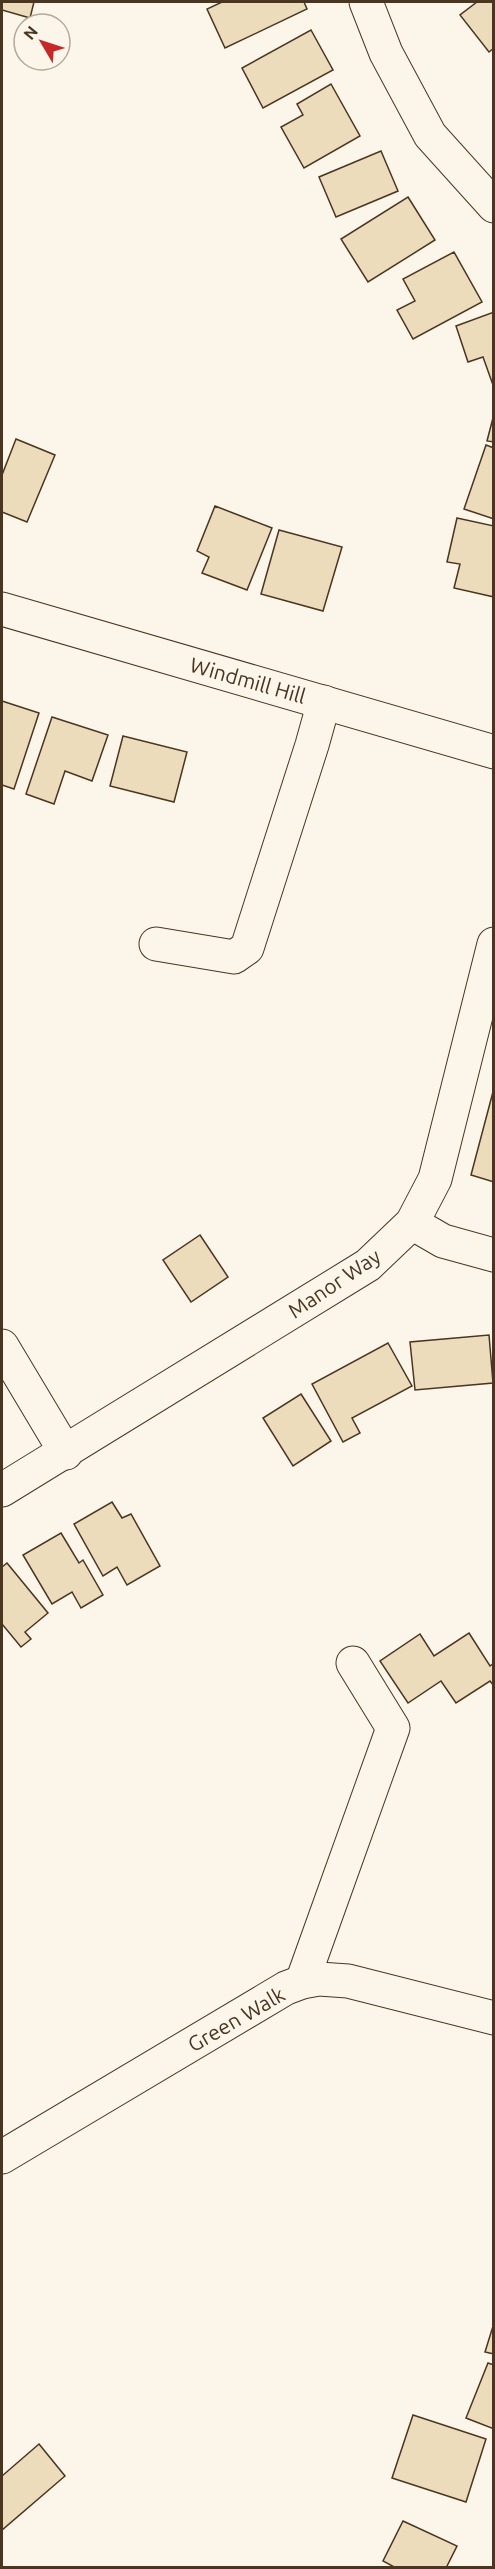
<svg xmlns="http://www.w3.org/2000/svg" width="495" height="2569" font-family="Ubuntu,sans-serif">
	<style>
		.building { fill: #ecdcbc; stroke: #4a3520; stroke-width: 1.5 }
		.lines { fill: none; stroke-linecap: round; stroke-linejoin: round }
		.minor-casing { stroke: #4a3520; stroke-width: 35 }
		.minor { stroke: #fbf6e9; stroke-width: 33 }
		.labels { text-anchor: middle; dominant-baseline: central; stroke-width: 4.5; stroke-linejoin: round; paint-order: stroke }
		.street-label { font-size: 21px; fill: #4a3520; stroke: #fbf6e9 }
	</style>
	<rect width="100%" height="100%" fill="#fbf6e9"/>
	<!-- building -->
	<g class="building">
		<path d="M2,2H34L30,18L2,10Z"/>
		<path d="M222,2H304L307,9L225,48L207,9Z"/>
		<path d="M477,2H494V48L489,52L460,15Z"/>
		<path d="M311,30L333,70L263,108L242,68Z"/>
		<path d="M331,84L360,136L304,168L281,127L303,115L297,104Z"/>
		<path d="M381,151L398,191L336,217L319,177Z"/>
		<path d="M408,197L435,240L368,282L341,239Z"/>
		<path d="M454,252L482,302L413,339L397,310L415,301L403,279Z"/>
		<path d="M494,312V385H493L483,357L468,362L456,326Z"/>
		<path d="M494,414V442L487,441Z"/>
		<path d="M16,439L55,455L27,522L2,512V475Z"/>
		<path d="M486,445L494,448V519L464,509Z"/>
		<path d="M215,506L272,528L247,590L202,573L209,557L197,551Z"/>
		<path d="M457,518L494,526V597L454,588L460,564L447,562Z"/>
		<path d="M279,530L342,547L323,611L261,594Z"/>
		<path d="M2,701L39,713L14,789L2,785Z"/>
		<path d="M52,717L108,735L92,781L65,771L54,804L26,794Z"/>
		<path d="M123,736L187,752L174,802L110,786Z"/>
		<path d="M494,1088V1182L471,1175Z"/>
		<path d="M200,1235L228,1277L191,1302L163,1260Z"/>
		<path d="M489,1335L493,1383L415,1390L410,1342Z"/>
		<path d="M388,1343L412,1386L352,1418L360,1433L343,1442L312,1384Z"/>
		<path d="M301,1394L331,1441L293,1466L263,1418Z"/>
		<path d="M112,1502L122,1518L131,1514L160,1566L127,1585L117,1567L103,1576L74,1524Z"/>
		<path d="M61,1533L79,1563L83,1560L103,1595L81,1608L72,1592L52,1604L23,1555Z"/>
		<path d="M7,1563L48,1613L25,1632L31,1639L21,1647L2,1624V1567Z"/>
		<path d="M469,1633L490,1666L494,1663V1686L490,1681L456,1703L441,1681L408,1703L380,1661L420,1634L434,1656Z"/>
		<path d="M494,2323V2354L485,2352Z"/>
		<path d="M488,2363L494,2365V2429L466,2418Z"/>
		<path d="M413,2415L486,2439L466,2502L392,2478Z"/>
		<path d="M39,2444L65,2476L2,2530V2476Z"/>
		<path d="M403,2521L457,2546L446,2568H396L383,2561Z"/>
	</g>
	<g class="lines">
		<defs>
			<g id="minor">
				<path d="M366,2L386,53L430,135L494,206"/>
				<path d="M2,609L494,752"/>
				<path d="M156,944L234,957L247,948L312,745L324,702"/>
				<path d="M412,1223L443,1241L494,1255"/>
				<path d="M2,1346L66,1453"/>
				<path d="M2,1490L368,1265L412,1223L435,1179L494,944"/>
				<path d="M302,1982L393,1728L353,1663"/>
				<path d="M2,2157L286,1988L302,1982L319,1979L348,1981L494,2018"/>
			</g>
		</defs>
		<!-- minor casing -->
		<use href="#minor" class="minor-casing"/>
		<!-- minor -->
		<use href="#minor" class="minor"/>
	</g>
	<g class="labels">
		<!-- street labels -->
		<g class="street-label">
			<text transform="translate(248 680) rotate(16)">Windmill Hill</text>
			<text transform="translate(334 1283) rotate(-34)">Manor Way</text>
			<text transform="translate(236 2019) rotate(-30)">Green Walk</text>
		</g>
	</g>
	<!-- border -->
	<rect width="495" height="2569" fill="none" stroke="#4a3520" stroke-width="6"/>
	<!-- north arrow -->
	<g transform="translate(42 42) rotate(309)"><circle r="28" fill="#fbf6e9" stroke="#b4a999" stroke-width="1.5"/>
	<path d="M0-4.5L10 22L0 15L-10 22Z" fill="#c62828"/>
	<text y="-9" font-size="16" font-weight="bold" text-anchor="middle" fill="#4a3520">N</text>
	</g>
</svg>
